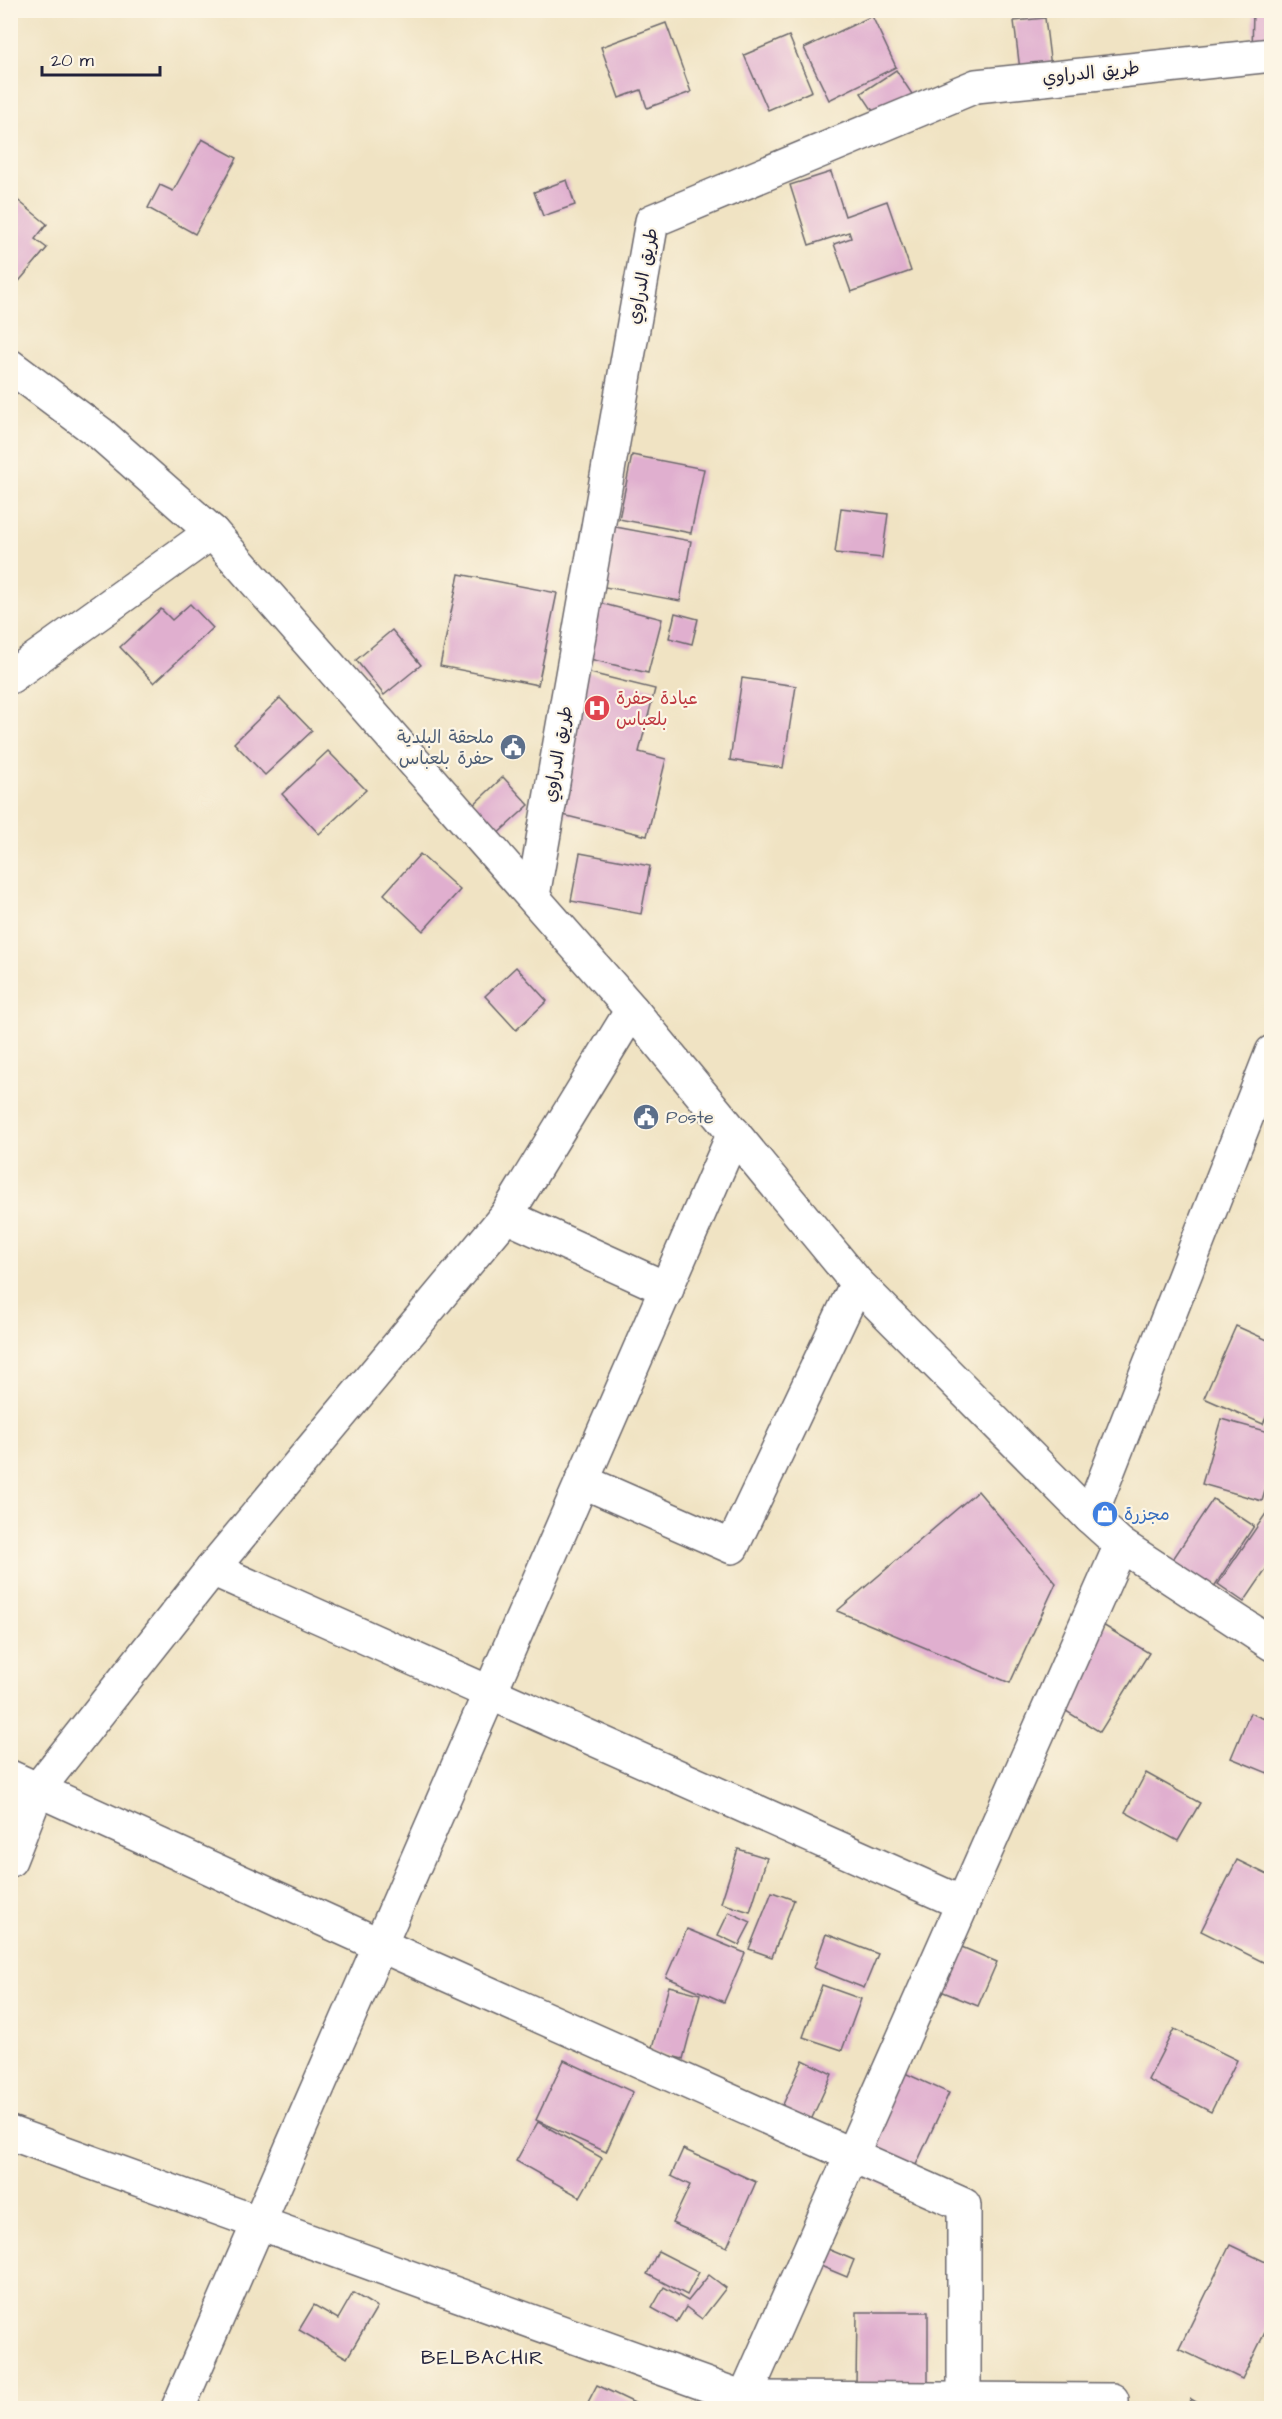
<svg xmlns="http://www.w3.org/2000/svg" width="1282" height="2419" font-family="'Architects Daughter','Playpen Sans Arabic',sans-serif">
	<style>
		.building { fill: #e0afcf }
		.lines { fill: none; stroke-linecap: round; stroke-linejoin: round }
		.minor-casing { stroke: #6a666b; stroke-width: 36 }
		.minor { stroke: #fff; stroke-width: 33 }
		.labels { text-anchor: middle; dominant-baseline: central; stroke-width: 4.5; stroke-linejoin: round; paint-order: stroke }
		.street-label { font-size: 18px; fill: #22223b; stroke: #fcf5e5 }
		.health-label { font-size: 18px; fill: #be3a42; stroke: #fcf5e5; text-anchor: start }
		.service-label { font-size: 18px; fill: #4e5e75; stroke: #fcf5e5; text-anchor: end }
		.shop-label { font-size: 18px; fill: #366cbe; stroke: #fcf5e5; text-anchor: start }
		.neighbourhood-label { font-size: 20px; letter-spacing: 1.5px; fill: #22223b; stroke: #fcf5e5 }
	</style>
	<rect width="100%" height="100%" fill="#fcf5e5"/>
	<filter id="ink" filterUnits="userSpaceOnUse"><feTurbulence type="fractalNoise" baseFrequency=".0167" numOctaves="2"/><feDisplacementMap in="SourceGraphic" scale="12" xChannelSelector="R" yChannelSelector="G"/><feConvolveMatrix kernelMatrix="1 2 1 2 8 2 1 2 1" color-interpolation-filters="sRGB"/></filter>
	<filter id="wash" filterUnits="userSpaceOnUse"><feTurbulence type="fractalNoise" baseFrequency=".008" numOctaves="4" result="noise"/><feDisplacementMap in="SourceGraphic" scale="24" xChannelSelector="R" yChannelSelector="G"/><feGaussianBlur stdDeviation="1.35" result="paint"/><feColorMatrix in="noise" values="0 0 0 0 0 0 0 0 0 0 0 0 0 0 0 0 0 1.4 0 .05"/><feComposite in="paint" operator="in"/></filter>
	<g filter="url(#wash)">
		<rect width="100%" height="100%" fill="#f0e3c3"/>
		<g id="blocks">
			<!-- building -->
			<g class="building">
				<path d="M1253,10H1272V52H1252Z"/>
				<path d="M872,16L896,67L829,100L804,48Z"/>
				<path d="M1045,18L1051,67L1020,70L1014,21Z"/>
				<path d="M666,23L691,92L647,108L641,90L619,98L601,47Z"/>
				<path d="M789,36L812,91L768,110L744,55Z"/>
				<path d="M896,70L914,97L879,120L861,93Z"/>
				<path d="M202,139L237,158L195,234L148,208L160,185L173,191Z"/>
				<path d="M831,172L845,216L887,201L911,271L851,292L834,244L851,238L849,232L809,245L790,185Z"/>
				<path d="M567,180L575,205L543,216L534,192Z"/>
				<path d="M10,194L47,224L35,239L47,248L10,292Z"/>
				<path d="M632,455L704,469L691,533L619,519Z"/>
				<path d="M841,508L888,514L882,558L835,553Z"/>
				<path d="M605,525L691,541L680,601L594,585Z"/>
				<path d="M459,574L557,593L538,685L440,666Z"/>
				<path d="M588,600L662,619L648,673L573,655Z"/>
				<path d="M190,604L213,628L154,683L120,647L161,609L172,620Z"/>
				<path d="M675,613L698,619L692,644L669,638Z"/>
				<path d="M392,630L421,665L384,695L356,660Z"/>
				<path d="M574,669L655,689L639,752L666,759L647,836L539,809Z"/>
				<path d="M742,678L796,686L783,768L730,760Z"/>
				<path d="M280,698L312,731L265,775L234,743Z"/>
				<path d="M328,751L366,790L319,834L282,794Z"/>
				<path d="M503,777L529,805L494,837L468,810Z"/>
				<path d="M580,853L650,866L641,914L571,901Z"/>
				<path d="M420,854L460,890L423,931L384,894Z"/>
				<path d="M516,967L547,1001L516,1030L485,996Z"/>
				<path d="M1236,1326L1272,1342V1404L1263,1424L1204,1398Z"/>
				<path d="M1221,1419L1272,1433V1468L1262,1501L1202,1484Z"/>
				<path d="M978,1491L1056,1583L1010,1683L837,1611Z"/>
				<path d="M1213,1499L1254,1526L1204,1602L1163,1574Z"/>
				<path d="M1269,1509L1272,1511V1561L1244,1602L1218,1584Z"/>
				<path d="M1093,1619L1149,1653L1100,1732L1045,1698Z"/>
				<path d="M1250,1713L1272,1722L1270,1774L1231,1758Z"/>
				<path d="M1146,1773L1200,1803L1178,1841L1125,1812Z"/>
				<path d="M738,1849L767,1858L750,1912L721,1903Z"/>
				<path d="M1237,1860L1272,1877V1951L1265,1963L1201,1931Z"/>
				<path d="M772,1892L794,1900L772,1957L749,1949Z"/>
				<path d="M729,1912L751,1922L739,1945L718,1935Z"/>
				<path d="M687,1929L745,1953L724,2002L666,1977Z"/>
				<path d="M826,1934L878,1954L864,1988L814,1968Z"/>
				<path d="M950,1942L997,1962L978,2006L931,1987Z"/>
				<path d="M822,1985L861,1999L842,2050L803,2037Z"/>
				<path d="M669,1986L700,1994L683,2059L651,2051Z"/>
				<path d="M1174,2029L1237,2060L1211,2112L1148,2080Z"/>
				<path d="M564,2060L633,2092L606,2152L536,2120Z"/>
				<path d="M803,2060L832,2074L801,2142L772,2129Z"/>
				<path d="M896,2069L949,2093L903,2193L849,2169Z"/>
				<path d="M538,2122L602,2158L580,2197L516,2161Z"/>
				<path d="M683,2149L756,2182L727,2247L672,2223L690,2185L671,2176Z"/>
				<path d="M1230,2245L1272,2265V2318L1242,2379L1179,2349Z"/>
				<path d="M823,2247L854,2260L847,2277L816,2264Z"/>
				<path d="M658,2251L699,2272L687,2295L647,2274Z"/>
				<path d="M709,2275L726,2288L702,2319L686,2307L677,2322L652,2308L664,2287L688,2301Z"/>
				<path d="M353,2293L377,2307L347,2358L299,2330L314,2305L338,2319Z"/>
				<path d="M857,2312H928V2387H856Z"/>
				<path d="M597,2385L645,2408H585Z"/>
				<path d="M1191,2399L1206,2408H1185Z"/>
			</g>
		</g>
	</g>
	<g filter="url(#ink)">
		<use href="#blocks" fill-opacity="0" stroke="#6a666b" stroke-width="1.5"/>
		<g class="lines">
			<defs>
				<g id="minor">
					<path d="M10,366L101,434L212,532L632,1010L857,1283L1090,1517L1121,1545L1272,1644"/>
					<path d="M10,677L212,532"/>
					<path d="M533,896L652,221L976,86L1272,55"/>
					<path d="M506,1216L667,1289"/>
					<path d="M582,1481L732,1547L857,1283"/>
					<path d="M1090,1517L1272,1052"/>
					<path d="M212,1569L962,1903"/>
					<path d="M10,1777L380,1945L964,2205V2408"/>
					<path d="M10,1860L38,1789L212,1569L506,1216L632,1010"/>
					<path d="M10,2133L744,2398L1112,2400V2408"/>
					<path d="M178,2408L734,1133"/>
					<path d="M740,2408L1121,1545"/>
				</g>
			</defs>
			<!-- minor casing -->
			<use href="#minor" class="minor-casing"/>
			<!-- minor -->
			<use href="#minor" class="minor"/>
		</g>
	</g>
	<!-- icons -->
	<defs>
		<symbol id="hospital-disc" viewBox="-11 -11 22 22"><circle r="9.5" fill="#e0444e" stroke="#fcf5e5"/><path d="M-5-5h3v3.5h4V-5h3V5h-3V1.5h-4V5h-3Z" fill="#fff"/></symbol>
		<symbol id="civic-disc" viewBox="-11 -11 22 22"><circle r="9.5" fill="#5c6f8a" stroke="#fcf5e5"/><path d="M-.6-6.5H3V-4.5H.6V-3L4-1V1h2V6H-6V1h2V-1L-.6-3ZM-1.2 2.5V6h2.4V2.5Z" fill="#fff"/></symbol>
		<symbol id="shop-disc" viewBox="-11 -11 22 22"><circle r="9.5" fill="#3f7fe0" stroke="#fcf5e5"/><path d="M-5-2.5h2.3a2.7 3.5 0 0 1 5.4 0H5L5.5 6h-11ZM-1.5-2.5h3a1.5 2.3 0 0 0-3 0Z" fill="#fff"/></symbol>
	</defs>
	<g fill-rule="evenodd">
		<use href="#hospital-disc" x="582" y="693" width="30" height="30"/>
		<use href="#civic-disc" x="498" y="732" width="30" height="30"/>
		<use href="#civic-disc" x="631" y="1102" width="30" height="30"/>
		<use href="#shop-disc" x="1090" y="1499" width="30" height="30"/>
	</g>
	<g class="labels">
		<!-- street labels -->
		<g class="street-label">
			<text transform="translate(1091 73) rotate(-6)">طريق الدراوي</text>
			<text transform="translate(643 276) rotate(-79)">طريق الدراوي</text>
			<text transform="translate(558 754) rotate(-80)">طريق الدراوي</text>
		</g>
		<!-- health labels -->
		<g class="health-label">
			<text x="616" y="698">عيادة حفرة<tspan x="616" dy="21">بلعباس</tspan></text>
		</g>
		<!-- service labels -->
		<g class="service-label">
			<text x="494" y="737">ملحقة البلدية<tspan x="494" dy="21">حفرة بلعباس</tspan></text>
			<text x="666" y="1117" text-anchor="start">Poste</text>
		</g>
		<!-- shop labels -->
		<g class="shop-label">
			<text x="1124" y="1514">مجزرة</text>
		</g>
		<!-- neighbourhood labels -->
		<g class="neighbourhood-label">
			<text x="483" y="2358">BELBACHIR</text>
		</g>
	</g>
	<!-- margin -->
	<rect width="1282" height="2419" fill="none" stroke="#fcf5e5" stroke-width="36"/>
	<!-- scale -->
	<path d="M42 66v9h118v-9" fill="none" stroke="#22223b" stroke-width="3"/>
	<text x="51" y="66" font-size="18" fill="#22223b" stroke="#fcf5e5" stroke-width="4.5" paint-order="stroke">20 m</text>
</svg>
